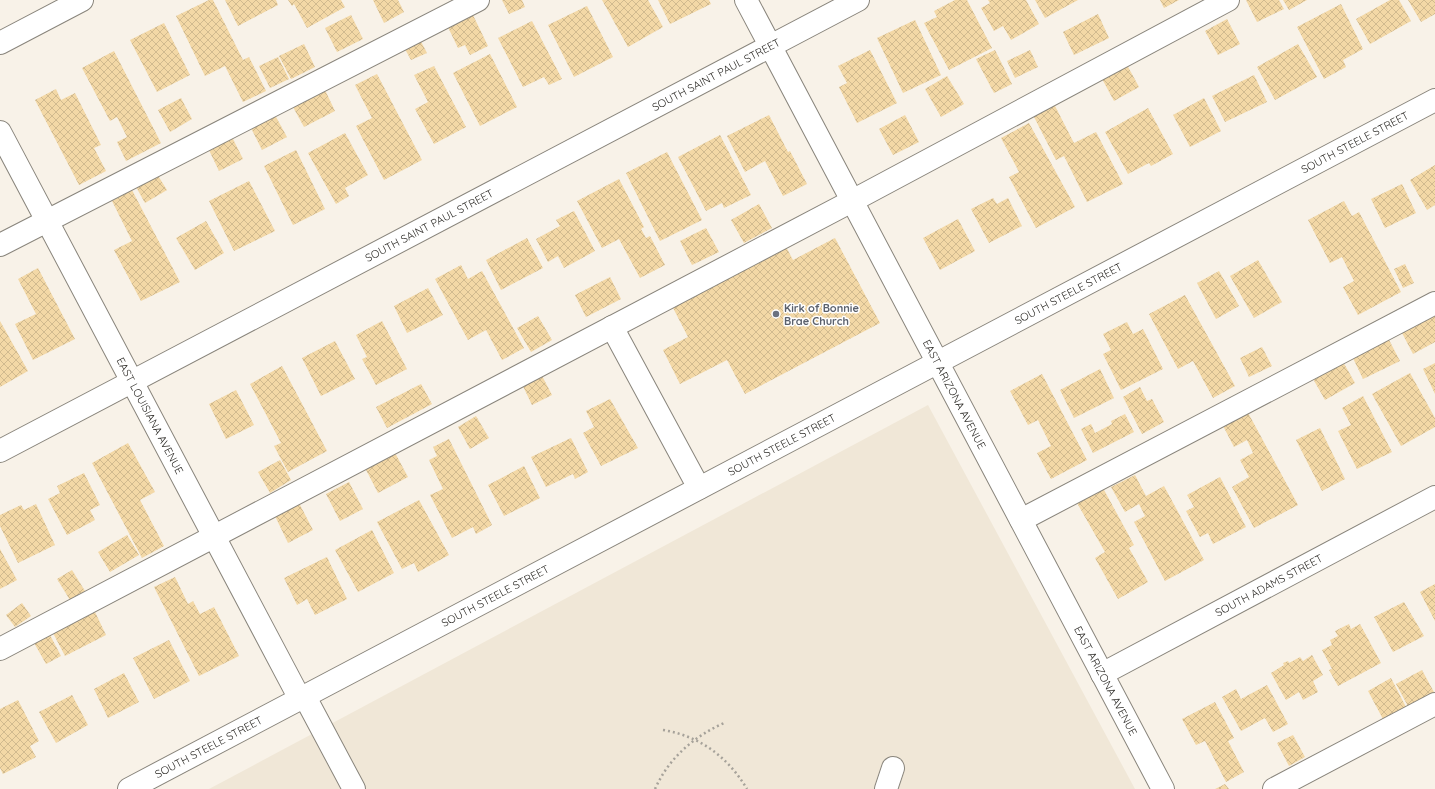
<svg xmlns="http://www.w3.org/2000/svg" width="1435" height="789" font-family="Quicksand,sans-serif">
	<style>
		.built { fill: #f0e7d7 }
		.building { fill: url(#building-cross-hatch) }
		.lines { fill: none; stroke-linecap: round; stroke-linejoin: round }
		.minor-casing { stroke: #89857c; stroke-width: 24 }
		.path { stroke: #a6a29a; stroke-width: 2.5; stroke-dasharray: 2 3; stroke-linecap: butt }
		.minor { stroke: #fff; stroke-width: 22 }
		.worship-dot { fill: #6b7280; stroke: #fff; stroke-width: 1.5 }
		.labels { text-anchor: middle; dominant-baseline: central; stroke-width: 3; stroke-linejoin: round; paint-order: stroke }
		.street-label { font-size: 11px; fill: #2e2c28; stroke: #fff }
		.worship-label { font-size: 11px; font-weight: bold; fill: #5b616d; stroke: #fff; text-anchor: start }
	</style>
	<defs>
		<pattern id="building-cross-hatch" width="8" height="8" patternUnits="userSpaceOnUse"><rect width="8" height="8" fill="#f3d8a6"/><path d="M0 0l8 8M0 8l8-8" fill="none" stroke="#d1ba8f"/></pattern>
	</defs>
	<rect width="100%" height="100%" fill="#f8f2e8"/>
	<!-- built -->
	<path class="built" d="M928,405L1135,789H209Z"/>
	<!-- building -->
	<g class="building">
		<path d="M209,0H213L243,60L249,57L266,91L243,102L225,66L205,76L176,16Z"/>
		<path d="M225,0H276L278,5L238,26Z"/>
		<path d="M288,0H341L345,7L307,28L294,4L292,6Z"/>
		<path d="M373,0H398L404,12L384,23Z"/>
		<path d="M502,0H522L525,7L509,14Z"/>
		<path d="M602,0H648L663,27L628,47Z"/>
		<path d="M658,0H709L711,4L670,24Z"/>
		<path d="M955,0H967L992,48L949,70L924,23L937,17L934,11Z"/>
		<path d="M988,0H1026L1039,24L1011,40L1003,26L994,31L981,8L990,3Z"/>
		<path d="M1035,0H1078L1045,18Z"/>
		<path d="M1160,0H1179L1164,8Z"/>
		<path d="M1246,0H1279L1284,9L1257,22Z"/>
		<path d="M1283,0H1307L1289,10Z"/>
		<path d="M1390,0H1399L1411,21L1370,44L1356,19Z"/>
		<path d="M1408,0H1435V14L1421,22Z"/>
		<path d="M1341,4L1363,49L1343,60L1346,67L1324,79L1297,27Z"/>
		<path d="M587,6L613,57L574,77L548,25Z"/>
		<path d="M470,9L488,46L470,55L465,45L458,48L445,21Z"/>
		<path d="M1098,14L1109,38L1074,55L1063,32Z"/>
		<path d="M351,15L363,39L337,52L325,28Z"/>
		<path d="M1227,19L1240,44L1218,55L1205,31Z"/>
		<path d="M915,20L941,75L903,93L877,38Z"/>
		<path d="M532,21L562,79L549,85L544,77L523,87L498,38Z"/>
		<path d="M164,23L190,75L157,92L130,40Z"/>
		<path d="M417,34L427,53L411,60L401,42Z"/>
		<path d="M304,44L315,67L291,79L279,56Z"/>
		<path d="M1298,44L1317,77L1275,100L1257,67Z"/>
		<path d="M870,50L897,103L857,123L839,87L847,83L838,66Z"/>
		<path d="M995,50L1012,84L994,93L976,59Z"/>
		<path d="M1030,50L1038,67L1015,78L1007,61Z"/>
		<path d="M114,51L161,143L126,161L117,142L127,137L117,117L110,121L82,68Z"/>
		<path d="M490,54L517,107L480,126L453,73Z"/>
		<path d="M278,57L289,79L270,88L259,66Z"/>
		<path d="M1126,63L1139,87L1114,101L1101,77Z"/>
		<path d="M434,66L466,127L434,144L415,109L428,102L414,75Z"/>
		<path d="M377,74L422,160L384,180L356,126L372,118L355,85Z"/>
		<path d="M1254,75L1267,102L1225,122L1212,96Z"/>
		<path d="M947,76L964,104L941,117L925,89Z"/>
		<path d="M56,89L61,100L75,93L101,145L94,148L106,171L79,185L35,100Z"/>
		<path d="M325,90L335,111L304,127L293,107Z"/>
		<path d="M181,98L192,119L170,132L158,110Z"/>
		<path d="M1204,98L1221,131L1190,147L1173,115Z"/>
		<path d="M1054,104L1074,143L1096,132L1123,184L1087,202L1064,156L1056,160L1033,115Z"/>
		<path d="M1148,108L1173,154L1151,166L1149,163L1128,174L1105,132Z"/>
		<path d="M275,115L287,137L262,150L251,128Z"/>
		<path d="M769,115L788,152L790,151L807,184L783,196L765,161L745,172L727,136Z"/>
		<path d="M905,115L919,142L893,155L879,129Z"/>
		<path d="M1029,123L1075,207L1036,228L1009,177L1019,172L1001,138Z"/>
		<path d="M345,133L368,175L345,188L349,196L336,204L308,153Z"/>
		<path d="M231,135L243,159L219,171L207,146Z"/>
		<path d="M720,135L751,195L724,208L722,203L706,211L678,157Z"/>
		<path d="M296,150L325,209L293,225L264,166Z"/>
		<path d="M667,152L702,220L660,241L626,173Z"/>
		<path d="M1435,165V205L1427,210L1410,180Z"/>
		<path d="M157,174L167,190L145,203L136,187Z"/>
		<path d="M619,179L644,227L641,229L646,238L650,236L665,265L640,278L619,239L602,248L577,201Z"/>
		<path d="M249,181L275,231L234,251L209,201Z"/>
		<path d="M1402,184L1416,213L1385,228L1371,199Z"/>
		<path d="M132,190L180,282L141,301L114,250L132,241L112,201Z"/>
		<path d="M993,198L997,204L1008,198L1022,226L989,243L971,209Z"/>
		<path d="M1344,201L1352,216L1359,212L1401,292L1358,315L1343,287L1354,281L1342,257L1330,263L1308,220Z"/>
		<path d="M759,204L772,228L744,243L731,220Z"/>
		<path d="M574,211L595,251L564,268L558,256L548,262L536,239L560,226L556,220Z"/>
		<path d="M958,219L975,251L940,270L923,238Z"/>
		<path d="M206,221L224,253L195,270L176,238Z"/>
		<path d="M706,228L719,252L692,265L680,241Z"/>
		<path d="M527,238L543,268L501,290L486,260Z"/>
		<path d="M835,238L880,323L745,394L727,360L680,384L663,350L688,337L671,304L785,245L793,260Z"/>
		<path d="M1258,260L1282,302L1254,318L1230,276Z"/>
		<path d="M1405,264L1414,283L1403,288L1394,269Z"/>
		<path d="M461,265L468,279L482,271L524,348L502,360L486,330L468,340L435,279Z"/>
		<path d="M38,268L75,339L33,360L15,324L36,314L18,279Z"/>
		<path d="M1219,271L1239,306L1216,319L1197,283Z"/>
		<path d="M610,277L621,299L586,317L575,295Z"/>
		<path d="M428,288L443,315L407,333L394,306Z"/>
		<path d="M1185,295L1235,386L1213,398L1193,361L1178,369L1149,314Z"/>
		<path d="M1435,312V342L1413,354L1401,331Z"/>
		<path d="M538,316L552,340L531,352L517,328Z"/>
		<path d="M0,321L28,371L0,387Z"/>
		<path d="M382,321L407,369L376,385L362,359L367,357L356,335Z"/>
		<path d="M1127,322L1133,334L1143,329L1163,369L1121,390L1103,354L1111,350L1103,334Z"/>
		<path d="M1387,336L1400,361L1363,379L1351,354Z"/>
		<path d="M335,341L355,379L321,396L302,358Z"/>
		<path d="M1262,347L1272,366L1249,377L1240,358Z"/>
		<path d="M1342,360L1355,383L1325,400L1312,377Z"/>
		<path d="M1435,363V394L1423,369Z"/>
		<path d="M282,366L327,451L288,472L274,446L281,443L250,384Z"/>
		<path d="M1100,369L1114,398L1074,418L1060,390Z"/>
		<path d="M539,370L552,395L532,405L520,380Z"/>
		<path d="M1410,373L1435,418V427L1401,446L1372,394Z"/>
		<path d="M1042,374L1087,460L1051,479L1037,453L1051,446L1038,420L1028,425L1010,391Z"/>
		<path d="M421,384L432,404L387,428L376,407Z"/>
		<path d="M1140,387L1147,401L1152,399L1164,422L1142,434L1123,397Z"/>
		<path d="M236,390L254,425L226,439L209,404Z"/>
		<path d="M1363,396L1392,452L1357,469L1338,431L1351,425L1342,408Z"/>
		<path d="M610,399L638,448L601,466L583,433L594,427L586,411Z"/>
		<path d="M1246,409L1298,505L1254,528L1232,487L1249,477L1240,460L1253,453L1247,440L1234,447L1221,422Z"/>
		<path d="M1125,414L1134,432L1093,453L1081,429L1091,424L1095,433L1112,424L1111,421Z"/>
		<path d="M476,416L489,438L470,449L458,427Z"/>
		<path d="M1320,428L1345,479L1322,491L1296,440Z"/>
		<path d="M571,438L588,472L575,479L573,474L546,487L531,457Z"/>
		<path d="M449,439L492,525L476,534L473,527L452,538L430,495L443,489L429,460L437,456L433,447Z"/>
		<path d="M128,443L155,492L140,500L164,546L142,558L92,463Z"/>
		<path d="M394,451L408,477L378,493L364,466Z"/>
		<path d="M280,460L291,480L270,493L258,472Z"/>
		<path d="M524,466L540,498L504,516L488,485Z"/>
		<path d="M84,473L100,505L90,510L95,520L67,535L48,499L60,493L57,486Z"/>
		<path d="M1135,475L1146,496L1164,486L1204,560L1165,581L1134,522L1145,516L1139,504L1125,512L1111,487Z"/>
		<path d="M1220,477L1246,527L1213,544L1208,533L1200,537L1186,511L1194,507L1187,495Z"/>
		<path d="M349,482L363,509L340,521L326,494Z"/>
		<path d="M1103,488L1134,545L1129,548L1148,582L1118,599L1095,558L1105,552L1077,503Z"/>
		<path d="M419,500L449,555L418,572L414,563L402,569L377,522Z"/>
		<path d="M298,501L313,530L288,543L274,514Z"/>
		<path d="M36,504L55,545L18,563L0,526V515L21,505L24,510Z"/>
		<path d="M372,530L394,573L358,592L335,550Z"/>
		<path d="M127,535L139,555L110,572L98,552Z"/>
		<path d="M0,549L17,580L0,589Z"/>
		<path d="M327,557L347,599L315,615L307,599L297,605L284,578Z"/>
		<path d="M72,570L85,591L70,600L57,579Z"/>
		<path d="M175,577L188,604L193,601L200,614L214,607L239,656L199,676L154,587Z"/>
		<path d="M1435,584V621L1420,592Z"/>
		<path d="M1404,602L1424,636L1393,652L1374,617Z"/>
		<path d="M22,603L31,616L15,627L6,615Z"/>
		<path d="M95,612L106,635L65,656L53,633Z"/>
		<path d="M1349,624L1351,629L1360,624L1381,663L1338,686L1329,670L1332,669L1322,650L1332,645L1330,640L1338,636L1335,631Z"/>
		<path d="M49,633L61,656L46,664L33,641Z"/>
		<path d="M169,640L190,681L154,699L133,658Z"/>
		<path d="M1312,655L1323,675L1313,681L1318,692L1303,700L1299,692L1286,700L1271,673L1284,665L1283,663L1288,661L1289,663L1300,657L1303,661Z"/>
		<path d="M1422,670L1435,694L1409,708L1396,684Z"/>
		<path d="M124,673L139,702L108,718L94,689Z"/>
		<path d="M1391,678L1407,709L1384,721L1368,691Z"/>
		<path d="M1267,685L1288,724L1273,732L1265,718L1241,731L1222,697L1236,689L1241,699Z"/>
		<path d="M72,695L88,725L56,743L39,712Z"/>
		<path d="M18,700L39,741L30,746L36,757L3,774L0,768V709Z"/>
		<path d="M1215,702L1234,738L1228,741L1244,772L1226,782L1205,741L1196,745L1182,719Z"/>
		<path d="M1293,735L1305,757L1289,766L1277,743Z"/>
		<path d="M1225,784L1229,789H1215Z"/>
	</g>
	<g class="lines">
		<defs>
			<g id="minor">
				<path id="s1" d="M746,0L1163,789"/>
				<path d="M0,43L82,0"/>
				<path id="s2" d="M0,132L300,699"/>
				<path d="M0,245L478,0"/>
				<path d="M612,327L699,488"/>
				<path id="s3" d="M0,451L858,0"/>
				<path d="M1021,520L1435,303"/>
				<path d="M0,649L852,201L1228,0"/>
				<path id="s4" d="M1102,674L1435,497"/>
				<path d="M305,697L354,789"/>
				<path id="s5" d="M129,789L1435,100"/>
				<path d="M886,789L893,768"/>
				<path d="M1274,789L1435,704"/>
			</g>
		</defs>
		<!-- minor casing -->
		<use href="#minor" class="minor-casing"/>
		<!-- path -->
		<g class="path">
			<path d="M663,730C700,736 728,757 747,789"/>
			<path d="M655,789C669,758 693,737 724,723"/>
		</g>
		<!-- minor -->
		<use href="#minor" class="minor"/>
	</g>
	<!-- markers -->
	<circle class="worship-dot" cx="776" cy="314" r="4"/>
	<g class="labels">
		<!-- street labels -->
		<g class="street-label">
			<text stroke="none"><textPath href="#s3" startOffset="809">SOUTH SAINT PAUL STREET</textPath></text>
			<text stroke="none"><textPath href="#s5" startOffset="1386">SOUTH STEELE STREET</textPath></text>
			<text stroke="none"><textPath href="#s3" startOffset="485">SOUTH SAINT PAUL STREET</textPath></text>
			<text stroke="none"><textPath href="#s5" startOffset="1062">SOUTH STEELE STREET</textPath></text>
			<text stroke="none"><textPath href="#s1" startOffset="446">EAST ARIZONA AVENUE</textPath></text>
			<text stroke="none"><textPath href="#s2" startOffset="321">EAST LOUISIANA AVENUE</textPath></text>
			<text stroke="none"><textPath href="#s5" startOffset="738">SOUTH STEELE STREET</textPath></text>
			<text stroke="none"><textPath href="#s4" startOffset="189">SOUTH ADAMS STREET</textPath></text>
			<text stroke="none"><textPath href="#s5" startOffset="414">SOUTH STEELE STREET</textPath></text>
			<text stroke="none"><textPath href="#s1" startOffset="770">EAST ARIZONA AVENUE</textPath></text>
			<text stroke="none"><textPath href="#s5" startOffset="90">SOUTH STEELE STREET</textPath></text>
		</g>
		<!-- worship labels -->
		<g class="worship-label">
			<text x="784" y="308">Kirk of Bonnie<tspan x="784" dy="13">Brae Church</tspan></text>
		</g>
	</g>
</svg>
